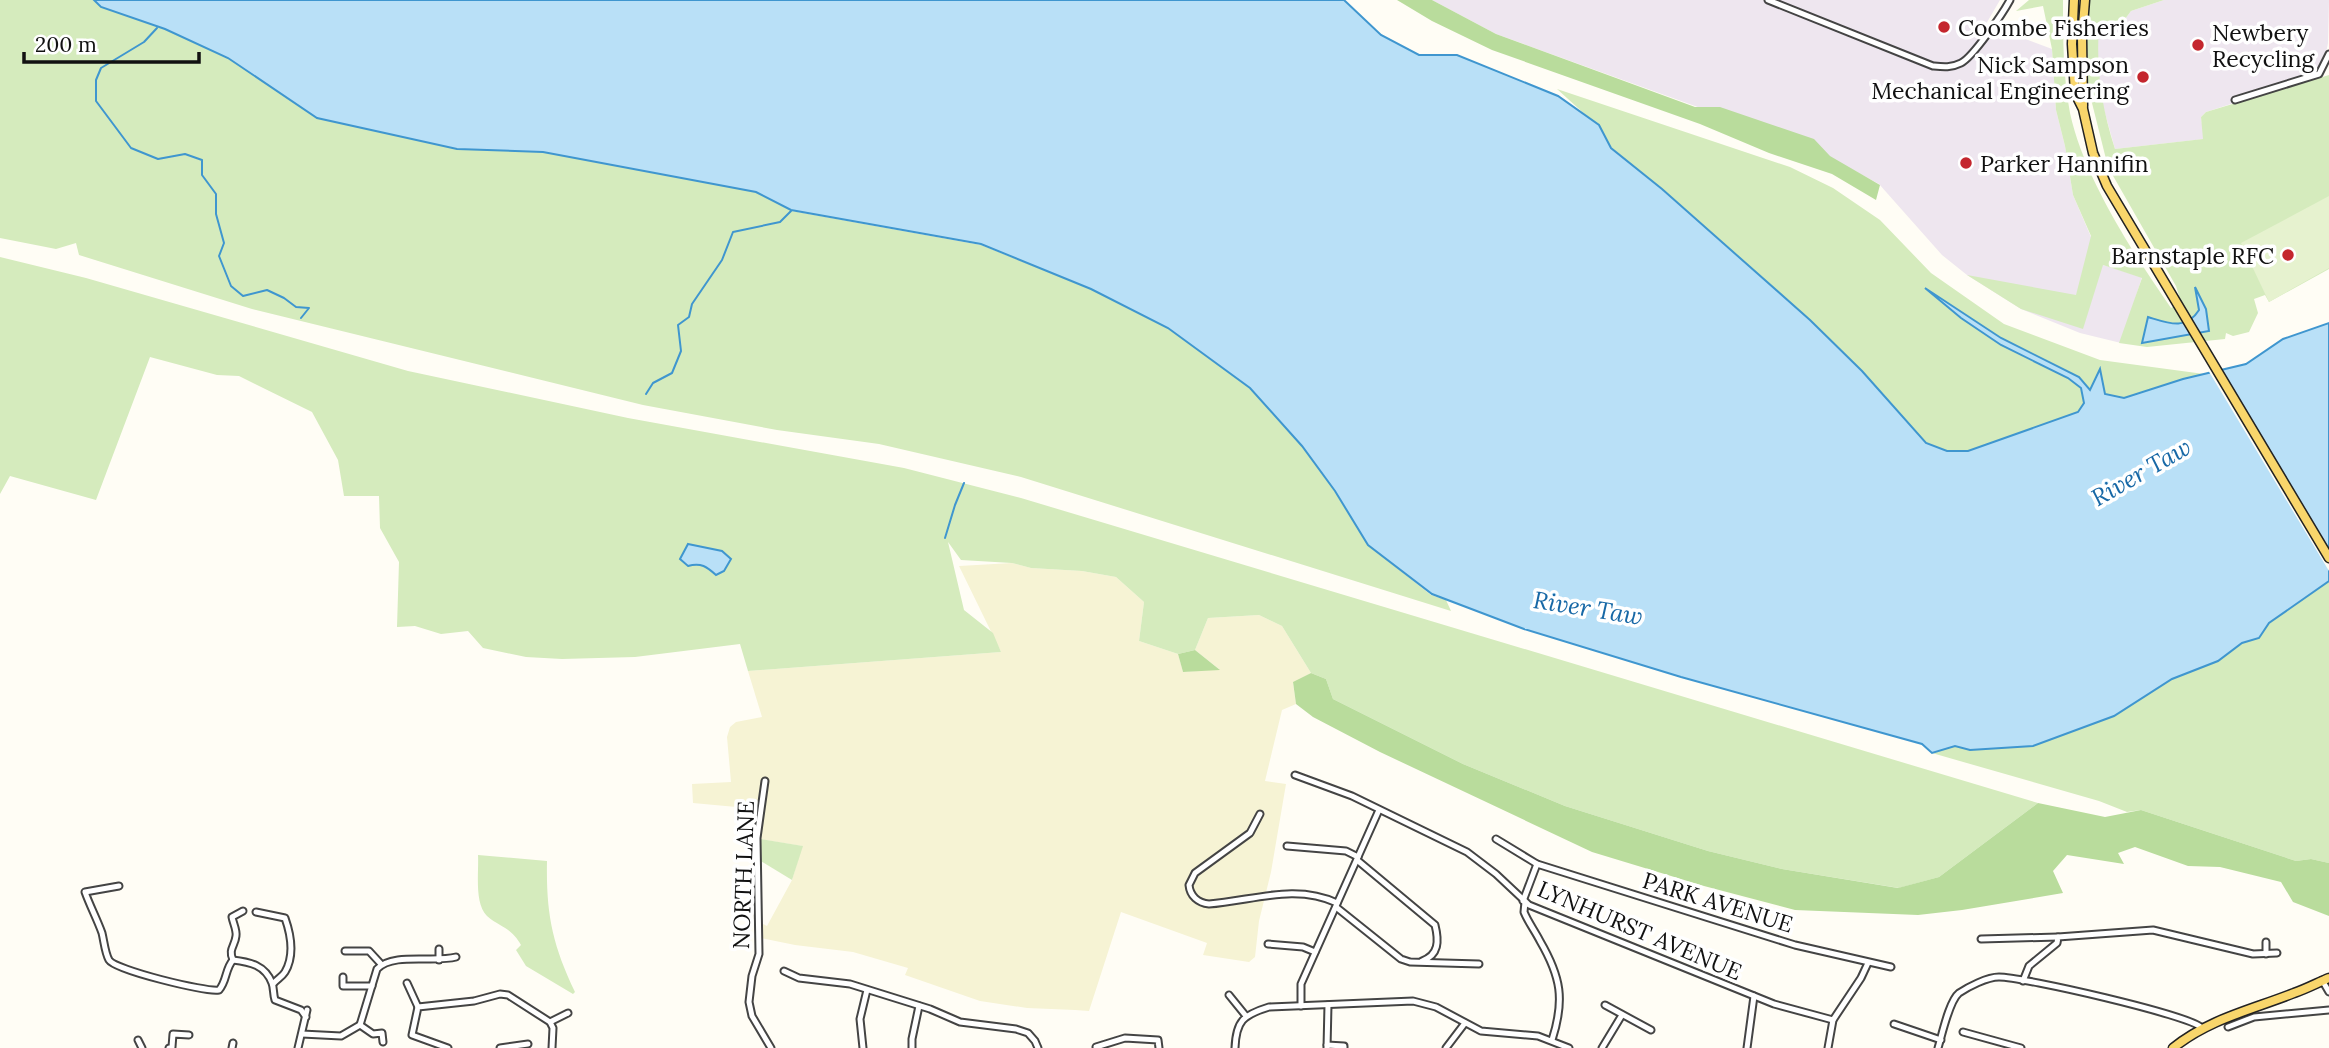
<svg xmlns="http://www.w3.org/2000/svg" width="2329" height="1048" font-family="Lora,serif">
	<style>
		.industrial { fill: #eee6ef }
		.farmland { fill: #f6f3d4 }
		.green { fill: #d5ebbd; fill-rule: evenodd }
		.forest { fill: #b9dc9c }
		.pitch { fill: #e6f2cf }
		.water { fill: #b9e0f7; stroke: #3f96cf; stroke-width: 2 }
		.pier { fill: #fffdf5 }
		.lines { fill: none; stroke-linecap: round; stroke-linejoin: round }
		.stream { stroke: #3f96cf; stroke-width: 2 }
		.minor-casing { stroke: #444; stroke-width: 9 }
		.primary-casing { stroke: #222; stroke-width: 11 }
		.minor { stroke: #fff; stroke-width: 5 }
		.primary { stroke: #f9d66b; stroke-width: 8 }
		.poi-dot { fill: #c4262e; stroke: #fff; stroke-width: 2.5 }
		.labels { text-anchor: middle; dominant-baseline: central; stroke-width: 7; stroke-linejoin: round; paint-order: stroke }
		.poi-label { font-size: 23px; fill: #111; stroke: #fff; text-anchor: start }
		.street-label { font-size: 23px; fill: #111; stroke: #fff }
		.water-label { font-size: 24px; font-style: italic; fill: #1768a6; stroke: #fff }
	</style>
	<rect width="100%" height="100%" fill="#fffdf5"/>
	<!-- industrial -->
	<g class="industrial">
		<path d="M1432,0H2000L1986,24L2052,49L2056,110L2065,146L2073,195L2103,265L2142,277L2121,343L2080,333L2021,309L1967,275L1942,255L1879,184L1827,156L1695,106L1496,34Z"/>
		<path d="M2164,0H2329L2328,43L2325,58L2318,70L2234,96V103L2206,112L2201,117L2204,139L2115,149L2101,99L2097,60L2099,23H2122L2131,11Z"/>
	</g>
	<!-- farmland -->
	<path class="farmland" d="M1012,563L1031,568L1082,571L1116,577L1144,602L1139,641L1178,654L1183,672L1219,669L1195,650L1208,618L1259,615L1282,626L1311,673L1293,683L1296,704L1282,710L1265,781L1286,784L1271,872L1259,921L1255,957L1249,962L1203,955L1207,943L1121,912L1089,1011L1075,1010L1027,1008L980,1001L905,975L908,968L853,952L795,945L761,938L760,933L763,924L767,926L792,880L802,846L753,838L758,809L693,803L692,784L731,782L727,737L730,727L736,722L762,717L748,671L1001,652L959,566Z"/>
	<!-- green -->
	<g class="green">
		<path d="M0,0H1117L1287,429L1302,446L1335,492L1368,545L1431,595L1446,600L1451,611L1021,477L879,444L777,430L643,405L252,309L79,255L76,243L56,249L0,238ZM381,131L543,151L630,166L756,191L983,243L1093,288L1146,316L1091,289L981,245L792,211L756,192L542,152L457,149Z"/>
		<path d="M2029,0H2063C2063,38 2063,76 2070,113C2084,178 2133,253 2171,308L2181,302L2176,286L2108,167L2091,99H2087L2084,50L2088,0H2164L2131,11L2122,23L2099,24C2096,70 2101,105 2115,149L2203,139L2201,117L2206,112L2329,75V269L2269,302L2265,295L2254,299L2258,313L2249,332L2233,336L2226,333L2225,339L2147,347L2119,343L2142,278L2103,265L2083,329L2021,309L1967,275L2076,295L2091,236L2073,195L2065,146L2056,110L2052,49L2043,6L2016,11Z"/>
		<path d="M1379,41L1420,60L1556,102L1589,118L1557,89L1790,167L1833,188L1880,220L1931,273L2004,324L2100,360L2204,374L2124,398L2292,353L2099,406L1984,446L1968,451H1948L1926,443L1865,374L1810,320L1609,145L1463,120Z"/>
		<path d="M0,257L86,278L408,371L628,418L904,468L1021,498L2038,803L1939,877L1899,888L1782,869L1708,851L1565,806L1463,764L1333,699L1326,679L1311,673L1282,626L1259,615L1208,618L1195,650L1178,654L1139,641L1144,602L1116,577L1082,571L1031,568L1012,563L961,560L948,542L964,610L993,633L1001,652L748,671L740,644L635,657L562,659L526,657L483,648L468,631L441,634L415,626L397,627L399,562L380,528L379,496H344L338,460L312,412L239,376L217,375L150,357L96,500L10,476L0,494Z"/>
		<path d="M2329,581V863L2311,859L2296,861L2141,810L2127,812L2099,801L1932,753L1955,746L1970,750L2033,745L2114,716L2172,679L2218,661L2242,643L2259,638L2269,623Z"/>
		<path d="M761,839L803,846L792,880L759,860Z"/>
		<path d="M478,855L547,861C546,913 552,944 575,992L573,994L526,966L516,950L521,945C511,927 501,928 487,916C474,903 479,872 478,855Z"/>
	</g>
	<!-- forest -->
	<g class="forest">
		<path d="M1397,0H1432L1496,34L1695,107H1720L1814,139L1830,156L1880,185L1876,200L1832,174L1769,153L1700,124L1492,50L1432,21Z"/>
		<path d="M1195,650L1220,670L1183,672L1178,654Z"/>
		<path d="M1311,673L1326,679L1333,699L1463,764L1565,806L1708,851L1782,869L1898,888L1939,877L2038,803L2105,817L2141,810L2296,861L2311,859L2329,863V916L2293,902L2281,882L2220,867L2188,866L2135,847L2118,853L2124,864L2067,855L2053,871L2063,893L1962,910L1918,915L1795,910L1704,886L1592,852L1380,752L1313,717L1296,704L1293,682Z"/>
	</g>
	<!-- pitch -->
	<path class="pitch" d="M2329,196V268L2269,302L2241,243Z"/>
	<!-- water -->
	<g class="water">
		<path d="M94,0H1344L1381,35L1419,55H1457L1558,96L1599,125L1611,148L1662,189L1810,320L1862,371L1926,443L1947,451H1968L2078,412L2084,403L2081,388L2068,378L2001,345L1961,318L1925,288L2001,338L2079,377L2090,390L2100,369L2105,394L2124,398L2183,379L2246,364L2283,339L2329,323V581L2269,623L2259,638L2242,643L2218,661L2172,679L2114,716L2033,746L1970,750L1955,746L1932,753L1922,744L1681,677L1524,629L1432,594L1368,545L1335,491L1302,446L1250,388L1168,328L1091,289L981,244L791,210L756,192L543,152L457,149L317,118L228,58L165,29L101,7Z"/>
		<path d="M2195,287L2206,309L2209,331L2142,343L2148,317C2168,323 2186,331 2199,310Z"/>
		<path d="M688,544L722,551L731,559L724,571L716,575C707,567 701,562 688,566L680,559Z"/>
	</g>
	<!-- pier -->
	<path class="pier" d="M2220,367L2329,550V571L2208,370Z"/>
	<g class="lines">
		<!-- stream -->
		<g class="stream">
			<path d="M157,28L144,42L101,68L96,80V101L131,148L158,159L185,154L202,160V175L216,194V214L224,243L219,256L231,286L243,296L267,290L284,298L296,307L309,308L301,318"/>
			<path d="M646,394L653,383L672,373L681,351L678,325L689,317L692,304L722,260L733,232L780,222L791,211"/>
			<path d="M945,538L955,505L964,483"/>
		</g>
		<defs>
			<g id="minor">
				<path d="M1768,0L1933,66C1943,67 1951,68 1961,63C1973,57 2003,13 2010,0"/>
				<path d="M2235,100L2319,74L2329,54"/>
				<path d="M1295,775L1352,796L1467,852L1496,874L1529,905L1774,1004L1833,1020"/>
				<path d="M765,781L757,838L759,954L752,976L749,1002L752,1016L771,1048"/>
				<path d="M1260,814L1250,833L1195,873L1189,885C1190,896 1198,903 1209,904C1252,901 1295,883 1337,903"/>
				<path d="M1496,839L1537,864L1795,945L1891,967"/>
				<path d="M1287,846L1346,851L1358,857"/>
				<path d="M1357,860L1435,925C1439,941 1439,955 1422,961"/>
				<path d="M119,886L85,892C90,906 97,919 102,933C104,941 105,953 109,960C115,970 205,992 219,990C227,981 225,969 233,960"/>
				<path d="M1523,901L1537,864"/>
				<path d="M1525,902L1524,912C1528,922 1535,931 1540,941C1561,977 1565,1000 1552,1040"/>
				<path d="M1336,907L1401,959L1410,962L1479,964"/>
				<path d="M256,912L285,918C291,935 295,955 285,972C282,977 277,979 273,984"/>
				<path d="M1981,939L2058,937"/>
				<path d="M2266,942V954"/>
				<path d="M1268,944L1303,947L1315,952"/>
				<path d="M345,951H369L381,964"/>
				<path d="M233,960C250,962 265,965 272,983C274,988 273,994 275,1000L301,1010L306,1017"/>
				<path d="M233,960C228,949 235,946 236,936C237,930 233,923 232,917L243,911"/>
				<path d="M439,960V949"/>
				<path d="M784,971L799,978L850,984L930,1009L960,1022L1016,1029L1028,1033L1035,1041L1038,1048"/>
				<path d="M343,977V986H372"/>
				<path d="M2322,980L2329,992"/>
				<path d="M2023,981L2029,966L2057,943L2058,937L2153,930L2253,954L2277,953"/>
				<path d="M407,983L418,1007"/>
				<path d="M1229,995L1246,1016"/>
				<path d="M1605,1005L1651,1030"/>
				<path d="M1301,1006V984L1379,810"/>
				<path d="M550,1022L568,1013"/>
				<path d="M1894,1024L1941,1040"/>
				<path d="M360,1025L377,969C393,952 434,963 456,957"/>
				<path d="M2228,1027L2254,1017L2329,1010"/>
				<path d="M1963,1032L2021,1048"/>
				<path d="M302,1034L341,1036L360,1025L373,1034L382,1033L383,1042"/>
				<path d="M138,1040L142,1048"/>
				<path d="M1327,1045L1344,1046V1048"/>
				<path d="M1096,1047L1125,1038L1158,1040L1159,1048"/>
				<path d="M169,1048L172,1047L173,1034L189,1035"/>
				<path d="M232,1048L233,1043"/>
				<path d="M298,1048L307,1010"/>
				<path d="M448,1048L412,1035L418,1007L474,1001L500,994L508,995L550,1022L553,1028L552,1048"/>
				<path d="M500,1048L528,1044"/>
				<path d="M863,1048L860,1019L867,990"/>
				<path d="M912,1048V1039L919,1006"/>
				<path d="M1235,1048C1236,1021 1243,1015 1269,1007L1413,1001L1436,1007L1481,1031L1538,1036L1569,1048"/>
				<path d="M1327,1048L1328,1005"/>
				<path d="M1446,1048L1465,1023"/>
				<path d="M1602,1048L1622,1015"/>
				<path d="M1747,1048L1754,996"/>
				<path d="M1828,1048L1833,1020L1861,978L1868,963"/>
				<path d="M1938,1048C1942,1035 1949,1001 1959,993C1968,987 1987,977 1999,977C2023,977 2190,1015 2202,1028"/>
			</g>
			<g id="primary">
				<path d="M2074,0L2072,44L2075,93L2083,109L2093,153L2107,186L2329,558"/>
				<path d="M2083,106L2082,37L2085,0"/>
				<path d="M2173,1048C2209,1019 2251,1010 2294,993C2306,989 2317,983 2329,978"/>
			</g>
		</defs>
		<!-- minor casing -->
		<use href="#minor" class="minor-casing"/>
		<!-- primary casing -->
		<use href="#primary" class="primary-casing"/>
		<!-- minor -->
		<use href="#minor" class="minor"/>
		<!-- primary -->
		<use href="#primary" class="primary"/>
	</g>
	<!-- markers -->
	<g class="poi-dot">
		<circle cx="1944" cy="27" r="7"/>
		<circle cx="2198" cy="45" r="7"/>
		<circle cx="2143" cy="77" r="7"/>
		<circle cx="1966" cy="163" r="7"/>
		<circle cx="2288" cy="255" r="7"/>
	</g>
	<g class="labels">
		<!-- poi labels -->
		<g class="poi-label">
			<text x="1958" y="27">Coombe Fisheries</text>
			<text x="2212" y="32">Newbery<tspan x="2212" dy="26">Recycling</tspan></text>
			<text x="2129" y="64" text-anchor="end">Nick Sampson<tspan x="2129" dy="26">Mechanical Engineering</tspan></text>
			<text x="1980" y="163">Parker Hannifin</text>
			<text x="2274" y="255" text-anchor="end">Barnstaple RFC</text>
		</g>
		<!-- street labels -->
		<g class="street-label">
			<text transform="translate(743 875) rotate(-88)">NORTH LANE</text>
			<text transform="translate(1718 902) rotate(17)">PARK AVENUE</text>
			<text transform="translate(1640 930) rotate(23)">LYNHURST AVENUE</text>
		</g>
		<!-- water labels -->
		<g class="water-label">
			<text transform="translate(2141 472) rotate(-30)">River Taw</text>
			<text transform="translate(1588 608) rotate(9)">River Taw</text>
		</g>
	</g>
	<!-- scale -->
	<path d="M24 52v10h175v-10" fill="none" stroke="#111111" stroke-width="3.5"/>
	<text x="35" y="52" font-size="21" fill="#111111" stroke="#ffffff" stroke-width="5" paint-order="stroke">200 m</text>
</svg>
